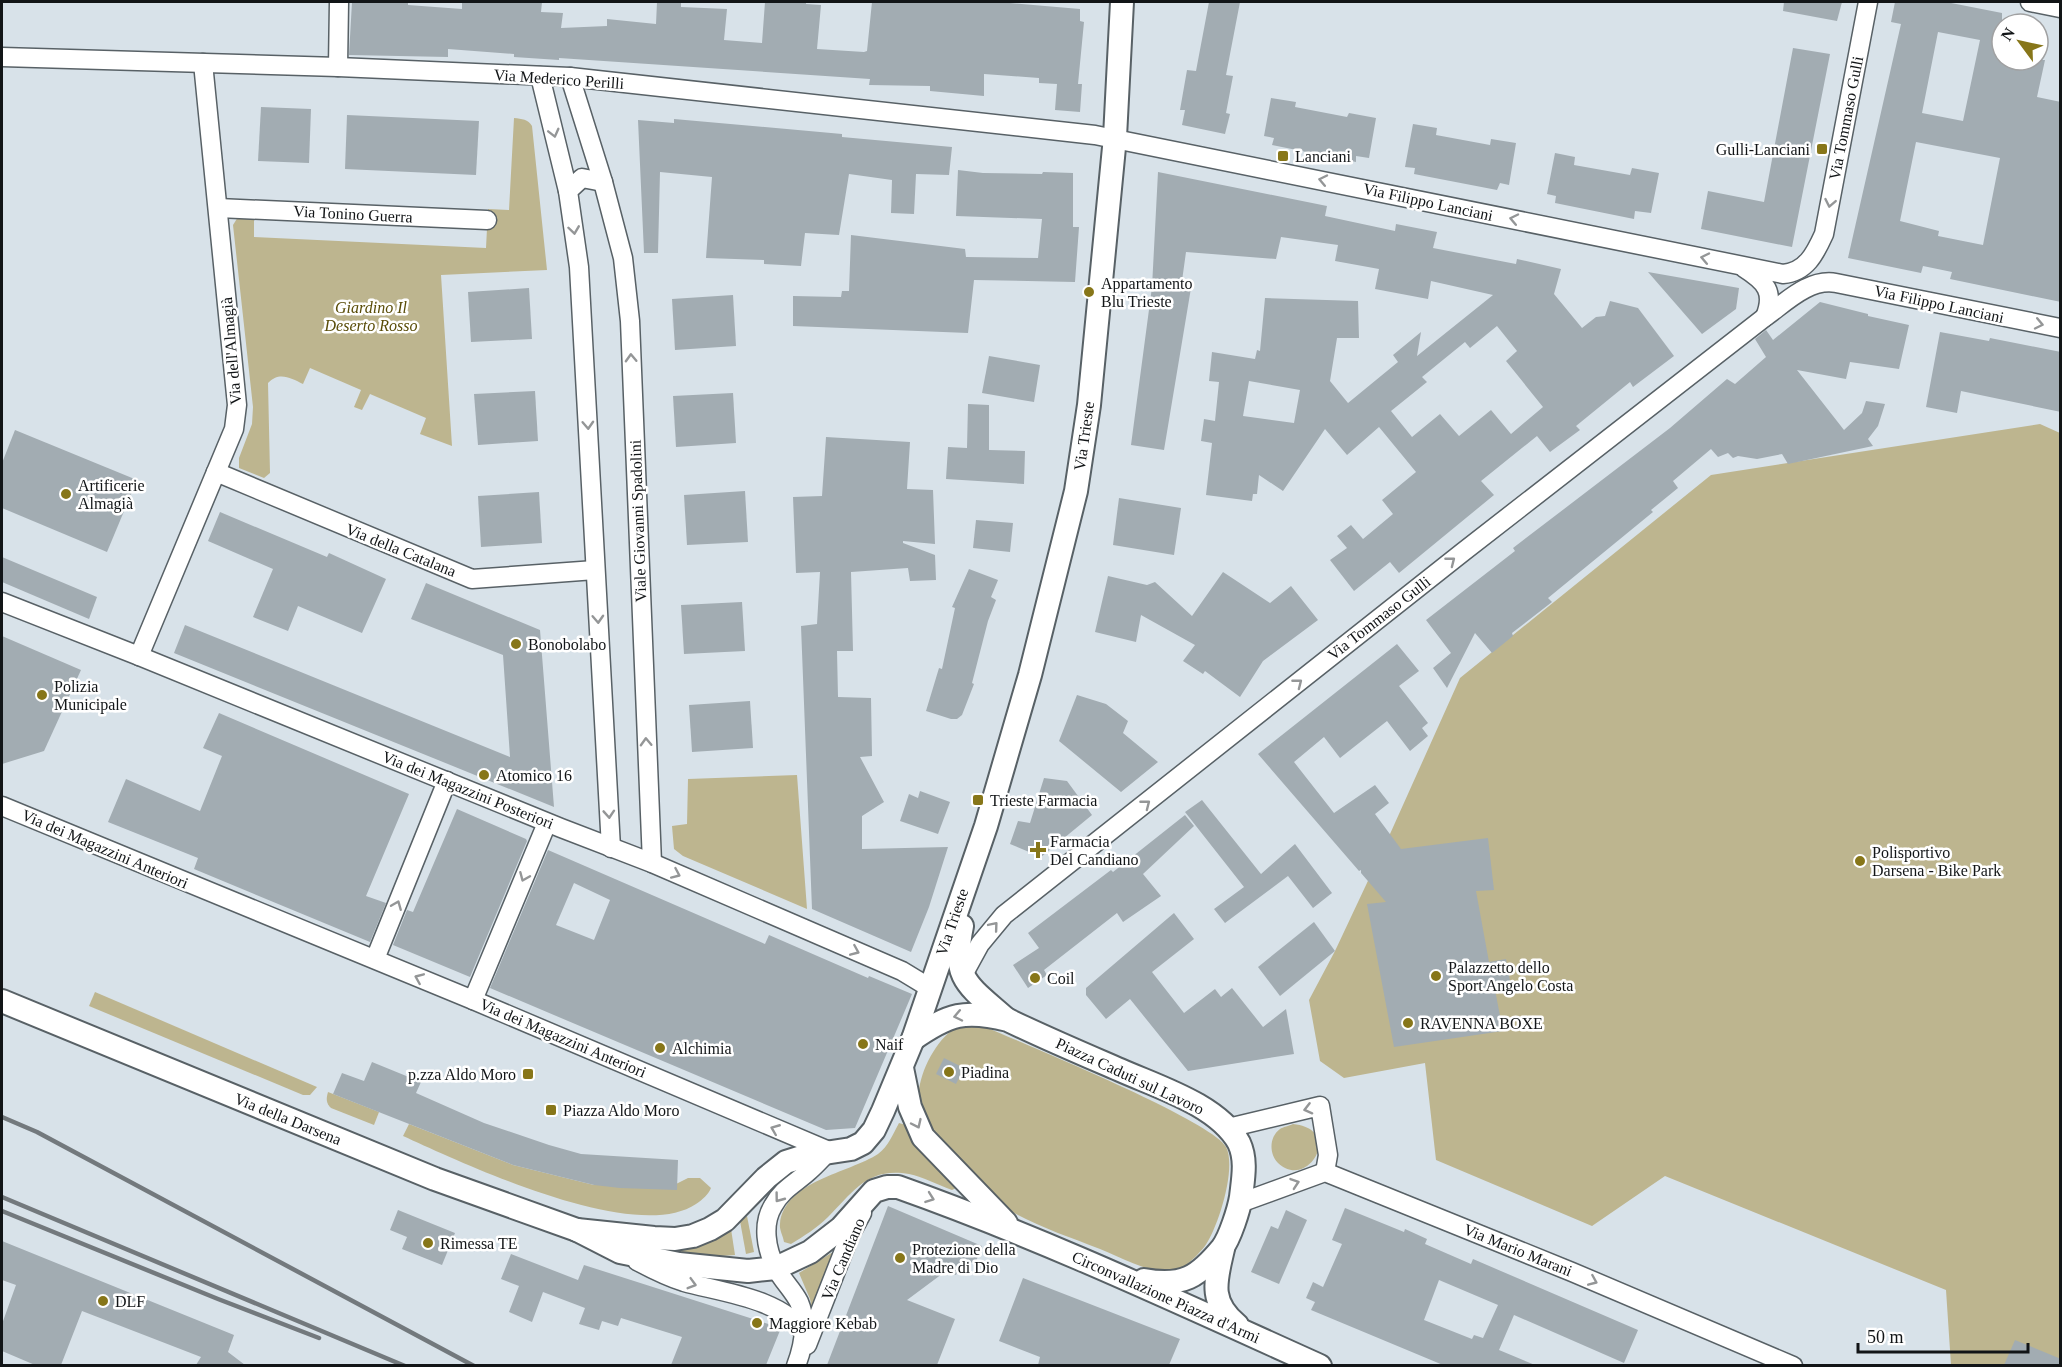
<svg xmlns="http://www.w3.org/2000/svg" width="2062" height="1367" font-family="Georgia,serif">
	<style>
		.green { fill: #bdb58f }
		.building { fill: #a2acb2; fill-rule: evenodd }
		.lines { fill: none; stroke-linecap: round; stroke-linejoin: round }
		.minor-casing { stroke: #586166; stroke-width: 21 }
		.tertiary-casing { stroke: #586166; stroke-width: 26 }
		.minor { stroke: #fff; stroke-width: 18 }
		.tertiary { stroke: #fff; stroke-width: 22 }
		.rail { stroke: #73797d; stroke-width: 4.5 }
		.oneway { stroke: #949697 }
		.poi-dot { fill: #877619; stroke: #fff; stroke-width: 2 }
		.labels { text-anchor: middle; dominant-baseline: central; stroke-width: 5; stroke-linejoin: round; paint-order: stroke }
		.street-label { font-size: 16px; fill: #121517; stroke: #fff }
		.poi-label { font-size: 16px; fill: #121517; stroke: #fff; text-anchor: start }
		.park-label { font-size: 16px; font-style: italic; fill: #594c07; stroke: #fff }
	</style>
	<rect width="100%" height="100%" fill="#d8e2e9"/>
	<!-- green -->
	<g class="green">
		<path d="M514,118C522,119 528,119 532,126L547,270L441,275L452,446L420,434L426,418L370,394L362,410L354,407L361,390L310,368L303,384C291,378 279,371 268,383L270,473L264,478L239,468V458L252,424L253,407L233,225L238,217L254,219V237L486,248L488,209L509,210Z"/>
		<path d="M2040,424L2060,433V1365H1951L1946,1290L1665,1176L1592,1226L1436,1160L1425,1063L1344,1078L1320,1061L1309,1000L1335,951L1390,834L1460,678L1711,475Z"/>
		<path d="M797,775L807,909L683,856L674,849L672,826L687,824L688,779Z"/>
		<path d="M95,992L317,1087L310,1095H303L89,1006Z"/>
		<path d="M966,1021L983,1026C1020,1042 1213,1121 1226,1147C1237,1168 1218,1228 1205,1246C1197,1256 1182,1272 1169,1272C1145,1271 1122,1258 1100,1249C1072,1238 1042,1228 1016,1214C999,1204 980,1182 966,1167C953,1154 936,1140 925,1125C907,1098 928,1049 951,1031C955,1027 961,1025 966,1021Z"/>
		<path d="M328,1092L379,1112L374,1125L331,1108C326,1103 326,1099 328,1092Z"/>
		<path d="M899,1123L906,1125C912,1151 944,1165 956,1188L952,1190C938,1185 923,1177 909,1174C868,1167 854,1191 828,1217C817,1228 804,1236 791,1244L784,1242C783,1236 779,1229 780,1224C784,1181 849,1173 878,1154C888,1147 893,1134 899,1123Z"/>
		<path d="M409,1124L513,1165L594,1185H674L688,1178H700L711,1188C708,1195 703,1199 696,1204C635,1245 465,1164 403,1136Z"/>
		<path d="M1293,1124C1345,1129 1307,1191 1278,1163C1269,1154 1269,1137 1280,1129C1283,1127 1289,1126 1293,1124Z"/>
		<path d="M747,1216L754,1252L746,1254L740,1221Z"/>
		<path d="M731,1229L735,1255L707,1257L662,1248Z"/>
		<path d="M833,1252L813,1313L810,1299L799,1273Z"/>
	</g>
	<!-- building -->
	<g class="building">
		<path d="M352,2H408V5L462,9V2H542L541,12L563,13L561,28L607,26V19L656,24L657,2H681V7L727,9L724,40L762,43L765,2H806V4L821,5L817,49L864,52L867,51L872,2H1010V3L1080,9V21L1084,22L1078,84H1082L1080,112L1055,110L1057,84L1039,83V78L984,74V96L930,91V86L869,85L870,79L559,58V60L514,57V54L448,49V57L349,55Z"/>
		<path d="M1209,2H1240L1226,75L1233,76L1226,113L1230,114L1225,134L1182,125L1185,110H1180L1187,70L1196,71Z"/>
		<path d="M1784,2H1842L1837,21L1783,11Z"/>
		<path d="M1895,2H1946L2002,13V60H2045L2037,97L2061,102V302L1950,279L1952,272L1923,266L1921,273L1848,258L1901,24L1891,22ZM1938,32L1980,40L1963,121L1922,113ZM1916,142L2000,158L1983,245L1938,236L1939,231L1900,221Z"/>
		<path d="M1793,48L1830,54L1792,247L1701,229L1708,191L1764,202Z"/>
		<path d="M1271,98L1296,102L1295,107L1347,117L1349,113L1376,118L1369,158L1356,156V162L1272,145L1274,138L1264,136Z"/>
		<path d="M261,107L311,109L309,163L258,161Z"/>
		<path d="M347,115L479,121L476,175L345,169Z"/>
		<path d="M674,119L842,134V137L952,147L949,175L916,174L914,214L891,213L892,180L849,174L839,235L805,233L801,266L764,264V260L706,258L712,177L660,172L658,253H644L638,120L674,123Z"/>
		<path d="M1413,124L1437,128L1436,135L1490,145L1491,139L1516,143L1509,185L1500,183L1497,190L1414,174L1415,168L1405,167Z"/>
		<path d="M1555,153L1575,157L1574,165L1630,175L1632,168L1659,173L1651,213L1635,211L1634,219L1555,203L1556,196L1547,194Z"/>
		<path d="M958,170L983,173L1042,174L1043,172L1073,173V227H1079L1075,282L974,280L968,333L793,326V296L841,297L842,291H849L851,235L965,249L966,257L1038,258L1042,219L956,216Z"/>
		<path d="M1158,172L1327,206L1325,216L1395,231L1396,224L1437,232L1433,248L1516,264L1517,259L1561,269L1554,294L1582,328L1596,317L1605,316L1610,301L1638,308L1674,356L1633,387L1630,382L1576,426L1580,430L1550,452L1537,436L1481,481L1494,495L1399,573L1390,562L1354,591L1330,560L1347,548L1337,536L1351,525L1363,539L1393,514L1382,500L1416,472L1379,427L1347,455L1325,429L1283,491L1259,475L1257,494H1253L1252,501L1206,495L1212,443L1201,441L1204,419L1215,421L1219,382L1209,381L1212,352L1255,359L1257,350L1260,351L1265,298L1358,301L1359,338H1337L1330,381L1348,403L1398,362L1393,355L1421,332L1417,356L1493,295L1431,281L1428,299L1375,289L1379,269L1335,261L1338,245L1281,237L1276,259L1186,252L1181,288H1191L1164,450L1131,445L1152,287ZM1497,326L1517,351L1506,361L1543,407L1511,434L1491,410L1459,436L1440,414L1412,437L1391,411L1427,382L1422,377L1465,342L1470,348ZM1249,381L1300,390L1294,423L1243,416Z"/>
		<path d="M1648,272L1739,288L1736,309L1702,334Z"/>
		<path d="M529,288L532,339L471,342L468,292Z"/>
		<path d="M733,295L736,346L675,350L672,299Z"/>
		<path d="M1820,302L1868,314V316L1909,325L1899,369L1850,362L1846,379L1797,370L1844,430L1862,413L1866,401L1885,404L1878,426L1868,439L1873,446L1788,464L1782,454L1757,459L1738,456L1733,458L1728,453L1718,457L1711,449L1673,481L1678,488L1651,510L1653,512L1548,598L1552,602L1512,633L1513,636L1492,653L1475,633L1447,688L1433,668L1451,653L1426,620L1515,551L1513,548L1670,428L1727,379L1735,384L1766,357L1755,339L1766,330L1773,340Z"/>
		<path d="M1940,332L1989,341L1990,338L2061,352V412L1961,391L1957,413L1926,407Z"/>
		<path d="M989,356L1040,365L1034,402L982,393Z"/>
		<path d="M535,391L538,441L478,445L474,394Z"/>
		<path d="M733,393L736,443L676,447L673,396Z"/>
		<path d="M968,404L989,405V450L1025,451L1024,484L946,479L948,447L967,448Z"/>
		<path d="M15,430L137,480L107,552L2,508V463Z"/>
		<path d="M826,437L910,442L907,489L933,490L935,544L903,541V543L935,555L936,580L910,581L908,568L851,572L853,651H837L838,697L871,698L872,756L860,757L884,802L862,816V849L948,847L929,907L911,952L812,909L801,626L817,624L820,572L796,573L793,497L822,496Z"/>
		<path d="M745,491L748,542L687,545L684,495Z"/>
		<path d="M539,492L542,543L481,547L478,496Z"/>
		<path d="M1119,498L1181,508L1174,555L1113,545Z"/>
		<path d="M220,512L327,557L329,553L386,579L362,633L298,606L288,631L253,617L273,569L208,541Z"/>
		<path d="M976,520L1013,523L1010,552L973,548Z"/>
		<path d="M2,557L97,597L89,619L2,582Z"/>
		<path d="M969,569L998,580L991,597L996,600L988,621L972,683L974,684L962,715L957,719H951L926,711L939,668L942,669L955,608L952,607Z"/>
		<path d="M1223,572L1270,603L1291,586L1318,620L1263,661L1240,697L1205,671L1203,674L1183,661L1195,645L1141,615L1136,642L1095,632L1108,576L1147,585L1155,582L1192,616Z"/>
		<path d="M426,583L540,630L554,807L174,653L185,625L510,757L503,655L411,619Z"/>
		<path d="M742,602L745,651L684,654L681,605Z"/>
		<path d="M2,636L81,670L44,751L2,764Z"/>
		<path d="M1397,644L1419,671L1399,686L1428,723L1422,728L1428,736L1410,751L1387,721L1340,758L1324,737L1294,762L1334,813L1375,785L1389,803L1375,814L1401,849L1488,838L1494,890L1476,891L1489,962L1506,959L1511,986L1495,990L1503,1031L1394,1047L1367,904L1386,902L1361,873V870L1359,871L1258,754Z"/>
		<path d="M1077,695L1106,704L1128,721L1123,733L1158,762L1121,792L1059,741Z"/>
		<path d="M750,701L753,748L692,752L689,705Z"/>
		<path d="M219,713L409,794L366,896L386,903L370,942L194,869L198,858L108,822L126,779L200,811L222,756L203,748Z"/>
		<path d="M1044,778L1067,781L1092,815L1041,857L1010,844L1018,821L1030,823Z"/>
		<path d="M920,791L950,802L938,834L900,821L909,794L918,798Z"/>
		<path d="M1202,800L1261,874L1295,844L1332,893L1313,908L1288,876L1225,923L1214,909L1244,887L1185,812Z"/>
		<path d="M457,809L526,839L527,841L470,977L393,945L407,910L413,912Z"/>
		<path d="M1185,815L1194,826L1143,874L1161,896L1123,922L1117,913L1044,970L1047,975L1028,988L1013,965L1039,948L1028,933L1111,870L1113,872Z"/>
		<path d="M548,850L765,944L769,935L868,978L869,976L912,994L855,1128L826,1130L490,988ZM574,883L610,900L594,940L556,925Z"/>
		<path d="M1174,913L1194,939L1152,972L1184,1013L1215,989L1221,997L1232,988L1263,1027L1286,1009L1294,1054L1188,1071L1130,999L1106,1019L1086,995V988Z"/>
		<path d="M1314,922L1335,951L1280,996L1258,967Z"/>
		<path d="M944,1058L964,1068L956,1084L936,1074Z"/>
		<path d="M372,1062L421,1082L416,1093L484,1123L549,1145L581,1154L678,1160L677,1190L620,1188L594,1185L513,1165L333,1094L342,1073L364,1081Z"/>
		<path d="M888,1206L982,1246L975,1264L963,1259L956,1275L946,1271L907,1300L955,1319L937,1365H827Z"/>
		<path d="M1345,1208L1404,1232L1405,1229L1427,1239L1425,1244L1471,1264L1473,1259L1638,1330L1624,1363L1514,1315L1499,1350L1535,1365H1443L1311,1310L1315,1302L1306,1298L1313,1282L1323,1287L1342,1244L1332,1240ZM1439,1280L1498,1305L1483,1338L1474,1335L1472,1339L1424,1320Z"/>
		<path d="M398,1210L455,1233L442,1265L402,1249L407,1237L390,1230Z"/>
		<path d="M1286,1210L1307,1220L1279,1284L1251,1272L1271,1226L1278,1229Z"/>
		<path d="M2,1241L234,1335L228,1352L245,1365H196L201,1357L82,1311L61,1365H35L2,1351V1324L16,1285L2,1280Z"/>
		<path d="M511,1254L578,1280L584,1265L781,1328L766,1365H671L682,1337L621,1318L618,1326L602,1321L599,1330L579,1324L585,1308L543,1292L532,1322L509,1312L519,1286L501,1279Z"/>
		<path d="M1023,1278L1180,1339L1169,1365H1038L1040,1357L999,1341Z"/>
		<path d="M2015,1340L2061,1359V1365H2004Z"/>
	</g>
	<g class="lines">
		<defs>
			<g id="minor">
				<path d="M2030,2L2060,8"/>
				<path d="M2,57L338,67L570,77L1095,135L1783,274C1806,272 1815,254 1824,234L1868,2"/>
				<path d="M338,67L339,2"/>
				<path d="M540,76L568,191"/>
				<path d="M570,77L603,182L623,258L630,321L652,863"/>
				<path d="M603,182L582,178L568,191L579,267L611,848"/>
				<path d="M218,208L487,220"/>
				<path d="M1744,268C1766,282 1775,292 1765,317"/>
				<path d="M216,472L472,579L595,570"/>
				<path d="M2,602L139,656L561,828L652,863L902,971L930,988"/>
				<path d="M139,656L234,429L237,405L203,63"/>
				<path d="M2,806L473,1000L829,1151C822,1158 816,1165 809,1171C796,1183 782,1189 773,1206C762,1224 766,1249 776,1268C782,1280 793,1290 799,1302C808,1323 804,1345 796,1366"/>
				<path d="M375,959L447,781"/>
				<path d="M963,975L980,944L1004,915L1463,552L1765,317C1785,303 1809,278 1836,283L2060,328"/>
				<path d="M473,1000L547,823"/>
				<path d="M1228,1128L1320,1106L1328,1155L1325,1172"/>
				<path d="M1240,1203L1325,1172L1572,1272L1793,1366"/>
				<path d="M637,1261C652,1269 668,1277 684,1282C720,1292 785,1299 804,1334"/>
				<path d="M807,1345L850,1235L862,1213"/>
			</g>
			<g id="tertiary">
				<path d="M962,926C951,979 969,986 1005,1018"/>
				<path d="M2,1001L435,1179L577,1230L620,1252L679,1264L748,1271L776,1268L810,1252L841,1228L874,1191L887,1187H898C1042,1238 1180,1303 1320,1366"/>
				<path d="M913,1039C949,1014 965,1009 1008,1020C1045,1038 1083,1054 1120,1070C1158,1087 1218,1105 1239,1143C1247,1160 1243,1179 1241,1197C1239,1209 1230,1238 1222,1248C1198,1277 1183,1287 1144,1280"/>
				<path d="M902,1068L910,1107L923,1137L1006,1223"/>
				<path d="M577,1230L654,1238L675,1239L693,1236L710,1229L725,1220L766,1178L786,1162L805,1156L851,1149L863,1143L874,1130L883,1111L913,1039L986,826L1030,675L1076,491L1089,405L1115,137L1122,2"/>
				<path d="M1223,1249C1216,1280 1208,1301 1237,1325"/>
			</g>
		</defs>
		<!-- minor casing -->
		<use href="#minor" class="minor-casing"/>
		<!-- tertiary casing -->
		<use href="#tertiary" class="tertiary-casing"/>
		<!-- minor -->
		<use href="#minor" class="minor"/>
		<!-- tertiary -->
		<use href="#tertiary" class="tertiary"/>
		<!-- rail -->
		<g class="rail">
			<path d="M2,1117L37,1132L474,1366"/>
			<path d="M2,1197L405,1366"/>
			<path d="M2,1211L218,1299L319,1338"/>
		</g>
	</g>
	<!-- one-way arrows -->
	<defs><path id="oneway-chevron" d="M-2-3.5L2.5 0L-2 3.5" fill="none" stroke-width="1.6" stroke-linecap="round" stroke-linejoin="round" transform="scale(1.5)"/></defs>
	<g class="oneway">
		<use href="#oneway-chevron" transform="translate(554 133) rotate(76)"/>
		<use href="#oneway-chevron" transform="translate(1323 180) rotate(-168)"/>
		<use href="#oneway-chevron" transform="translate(1830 203) rotate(101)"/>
		<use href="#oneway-chevron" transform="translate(1514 219) rotate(-168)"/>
		<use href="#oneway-chevron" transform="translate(574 230) rotate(82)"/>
		<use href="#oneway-chevron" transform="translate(1705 258) rotate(-168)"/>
		<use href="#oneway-chevron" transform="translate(2039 324) rotate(12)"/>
		<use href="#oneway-chevron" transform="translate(631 358) rotate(-92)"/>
		<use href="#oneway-chevron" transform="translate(588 425) rotate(87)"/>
		<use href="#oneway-chevron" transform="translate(1451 561) rotate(-38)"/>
		<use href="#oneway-chevron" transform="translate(598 619) rotate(87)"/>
		<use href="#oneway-chevron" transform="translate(1298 683) rotate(-38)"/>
		<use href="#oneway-chevron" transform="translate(646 742) rotate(-92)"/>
		<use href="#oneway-chevron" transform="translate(1146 804) rotate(-38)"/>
		<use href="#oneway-chevron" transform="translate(609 814) rotate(86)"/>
		<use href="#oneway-chevron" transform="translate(676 874) rotate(24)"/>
		<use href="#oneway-chevron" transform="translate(524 877) rotate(113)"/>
		<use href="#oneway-chevron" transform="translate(397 905) rotate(-68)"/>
		<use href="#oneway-chevron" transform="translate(994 926) rotate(-50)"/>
		<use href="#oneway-chevron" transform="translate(855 951) rotate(23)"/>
		<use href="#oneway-chevron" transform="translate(419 978) rotate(-157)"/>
		<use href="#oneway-chevron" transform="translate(958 1016) rotate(168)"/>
		<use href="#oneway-chevron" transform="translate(1308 1109) rotate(166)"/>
		<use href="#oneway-chevron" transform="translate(917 1124) rotate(65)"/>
		<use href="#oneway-chevron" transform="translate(775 1129) rotate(-158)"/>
		<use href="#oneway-chevron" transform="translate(1295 1183) rotate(-19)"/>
		<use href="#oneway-chevron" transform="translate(779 1198) rotate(127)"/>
		<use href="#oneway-chevron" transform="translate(930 1198) rotate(20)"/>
		<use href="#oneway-chevron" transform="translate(1593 1281) rotate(23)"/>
		<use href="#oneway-chevron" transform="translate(692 1284) rotate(16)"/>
	</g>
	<!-- markers -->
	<g class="poi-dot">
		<rect x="1816" y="143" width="12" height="12" rx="3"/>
		<rect x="1277" y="150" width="12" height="12" rx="3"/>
		<circle cx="1089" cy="292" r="6"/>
		<circle cx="66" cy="494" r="6"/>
		<circle cx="516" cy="644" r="6"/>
		<circle cx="42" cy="695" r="6"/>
		<circle cx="484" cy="775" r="6"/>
		<rect x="972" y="794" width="12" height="12" rx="3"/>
		<path d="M1035 841h6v6h6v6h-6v6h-6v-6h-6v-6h6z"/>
		<circle cx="1860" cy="861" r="6"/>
		<circle cx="1436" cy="976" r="6"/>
		<circle cx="1035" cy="978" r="6"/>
		<circle cx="1408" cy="1023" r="6"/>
		<circle cx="863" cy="1044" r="6"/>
		<circle cx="660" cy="1048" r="6"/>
		<circle cx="949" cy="1072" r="6"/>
		<rect x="522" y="1068" width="12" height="12" rx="3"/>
		<rect x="545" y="1104" width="12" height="12" rx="3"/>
		<circle cx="428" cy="1243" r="6"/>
		<circle cx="900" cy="1258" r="6"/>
		<circle cx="103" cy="1301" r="6"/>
		<circle cx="757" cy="1323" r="6"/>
	</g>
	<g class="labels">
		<!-- street labels -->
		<g class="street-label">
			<text transform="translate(559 79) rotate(4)">Via Mederico Perilli</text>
			<text transform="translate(1846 118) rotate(-79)">Via Tommaso Gulli</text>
			<text transform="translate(1428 202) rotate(12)">Via Filippo Lanciani</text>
			<text transform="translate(353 214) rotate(3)">Via Tonino Guerra</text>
			<text transform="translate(1939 304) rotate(12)">Via Filippo Lanciani</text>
			<text transform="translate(231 351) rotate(-95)">Via dell'Almagià</text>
			<text transform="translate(1084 436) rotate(-82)">Via Trieste</text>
			<text transform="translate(638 521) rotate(-92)">Viale Giovanni Spadolini</text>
			<text transform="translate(401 550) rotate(22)">Via della Catalana</text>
			<text transform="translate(1379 618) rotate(-38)">Via Tommaso Gulli</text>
			<text transform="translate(468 790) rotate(22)">Via dei Magazzini Posteriori</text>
			<text transform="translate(105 849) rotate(23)">Via dei Magazzini Anteriori</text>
			<text transform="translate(952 922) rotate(-71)">Via Trieste</text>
			<text transform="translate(563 1038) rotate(23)">Via dei Magazzini Anteriori</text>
			<text transform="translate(1130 1076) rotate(25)">Piazza Caduti sul Lavoro</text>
			<text transform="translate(288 1119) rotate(22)">Via della Darsena</text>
			<text transform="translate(1518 1250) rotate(22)">Via Mario Marani</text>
			<text transform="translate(843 1259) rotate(-67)">Via Candiano</text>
			<text transform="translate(1166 1297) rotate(24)">Circonvallazione Piazza d'Armi</text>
		</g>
		<!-- poi labels -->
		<g class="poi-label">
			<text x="1810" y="149" text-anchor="end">Gulli-Lanciani</text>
			<text x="1295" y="156">Lanciani</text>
			<text x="1101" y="283">Appartamento<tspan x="1101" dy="18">Blu Trieste</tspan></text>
			<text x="78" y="485">Artificerie<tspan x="78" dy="18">Almagià</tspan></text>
			<text x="528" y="644">Bonobolabo</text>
			<text x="54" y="686">Polizia<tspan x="54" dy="18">Municipale</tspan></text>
			<text x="496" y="775">Atomico 16</text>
			<text x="990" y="800">Trieste Farmacia</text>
			<text x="1050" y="841">Farmacia<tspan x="1050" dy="18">Del Candiano</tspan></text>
			<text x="1872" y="852">Polisportivo<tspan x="1872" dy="18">Darsena - Bike Park</tspan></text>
			<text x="1448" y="967">Palazzetto dello<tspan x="1448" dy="18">Sport Angelo Costa</tspan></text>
			<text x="1047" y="978">Coil</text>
			<text x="1420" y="1023">RAVENNA BOXE</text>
			<text x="875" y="1044">Naif</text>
			<text x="672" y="1048">Alchimia</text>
			<text x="961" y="1072">Piadina</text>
			<text x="516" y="1074" text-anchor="end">p.zza Aldo Moro</text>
			<text x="563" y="1110">Piazza Aldo Moro</text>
			<text x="440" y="1243">Rimessa TE</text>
			<text x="912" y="1249">Protezione della<tspan x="912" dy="18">Madre di Dio</tspan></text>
			<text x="115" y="1301">DLF</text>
			<text x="769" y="1323">Maggiore Kebab</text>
		</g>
		<!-- park labels -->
		<g class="park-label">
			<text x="371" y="307">Giardino Il<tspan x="371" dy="18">Deserto Rosso</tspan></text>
		</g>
	</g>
	<!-- border -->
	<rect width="2062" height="1367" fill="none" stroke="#121517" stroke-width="6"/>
	<!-- north arrow -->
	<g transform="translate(2020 42) rotate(303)"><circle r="28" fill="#ffffff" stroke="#a0a1a2" stroke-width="1.5"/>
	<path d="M0-4.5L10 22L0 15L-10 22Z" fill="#877619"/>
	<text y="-9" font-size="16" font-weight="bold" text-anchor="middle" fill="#121517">N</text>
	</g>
	<!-- scale -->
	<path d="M1858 1343v9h170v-9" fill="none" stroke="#121517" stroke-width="3"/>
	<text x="1867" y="1343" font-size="18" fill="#121517" stroke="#ffffff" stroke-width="4.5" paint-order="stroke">50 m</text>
</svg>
